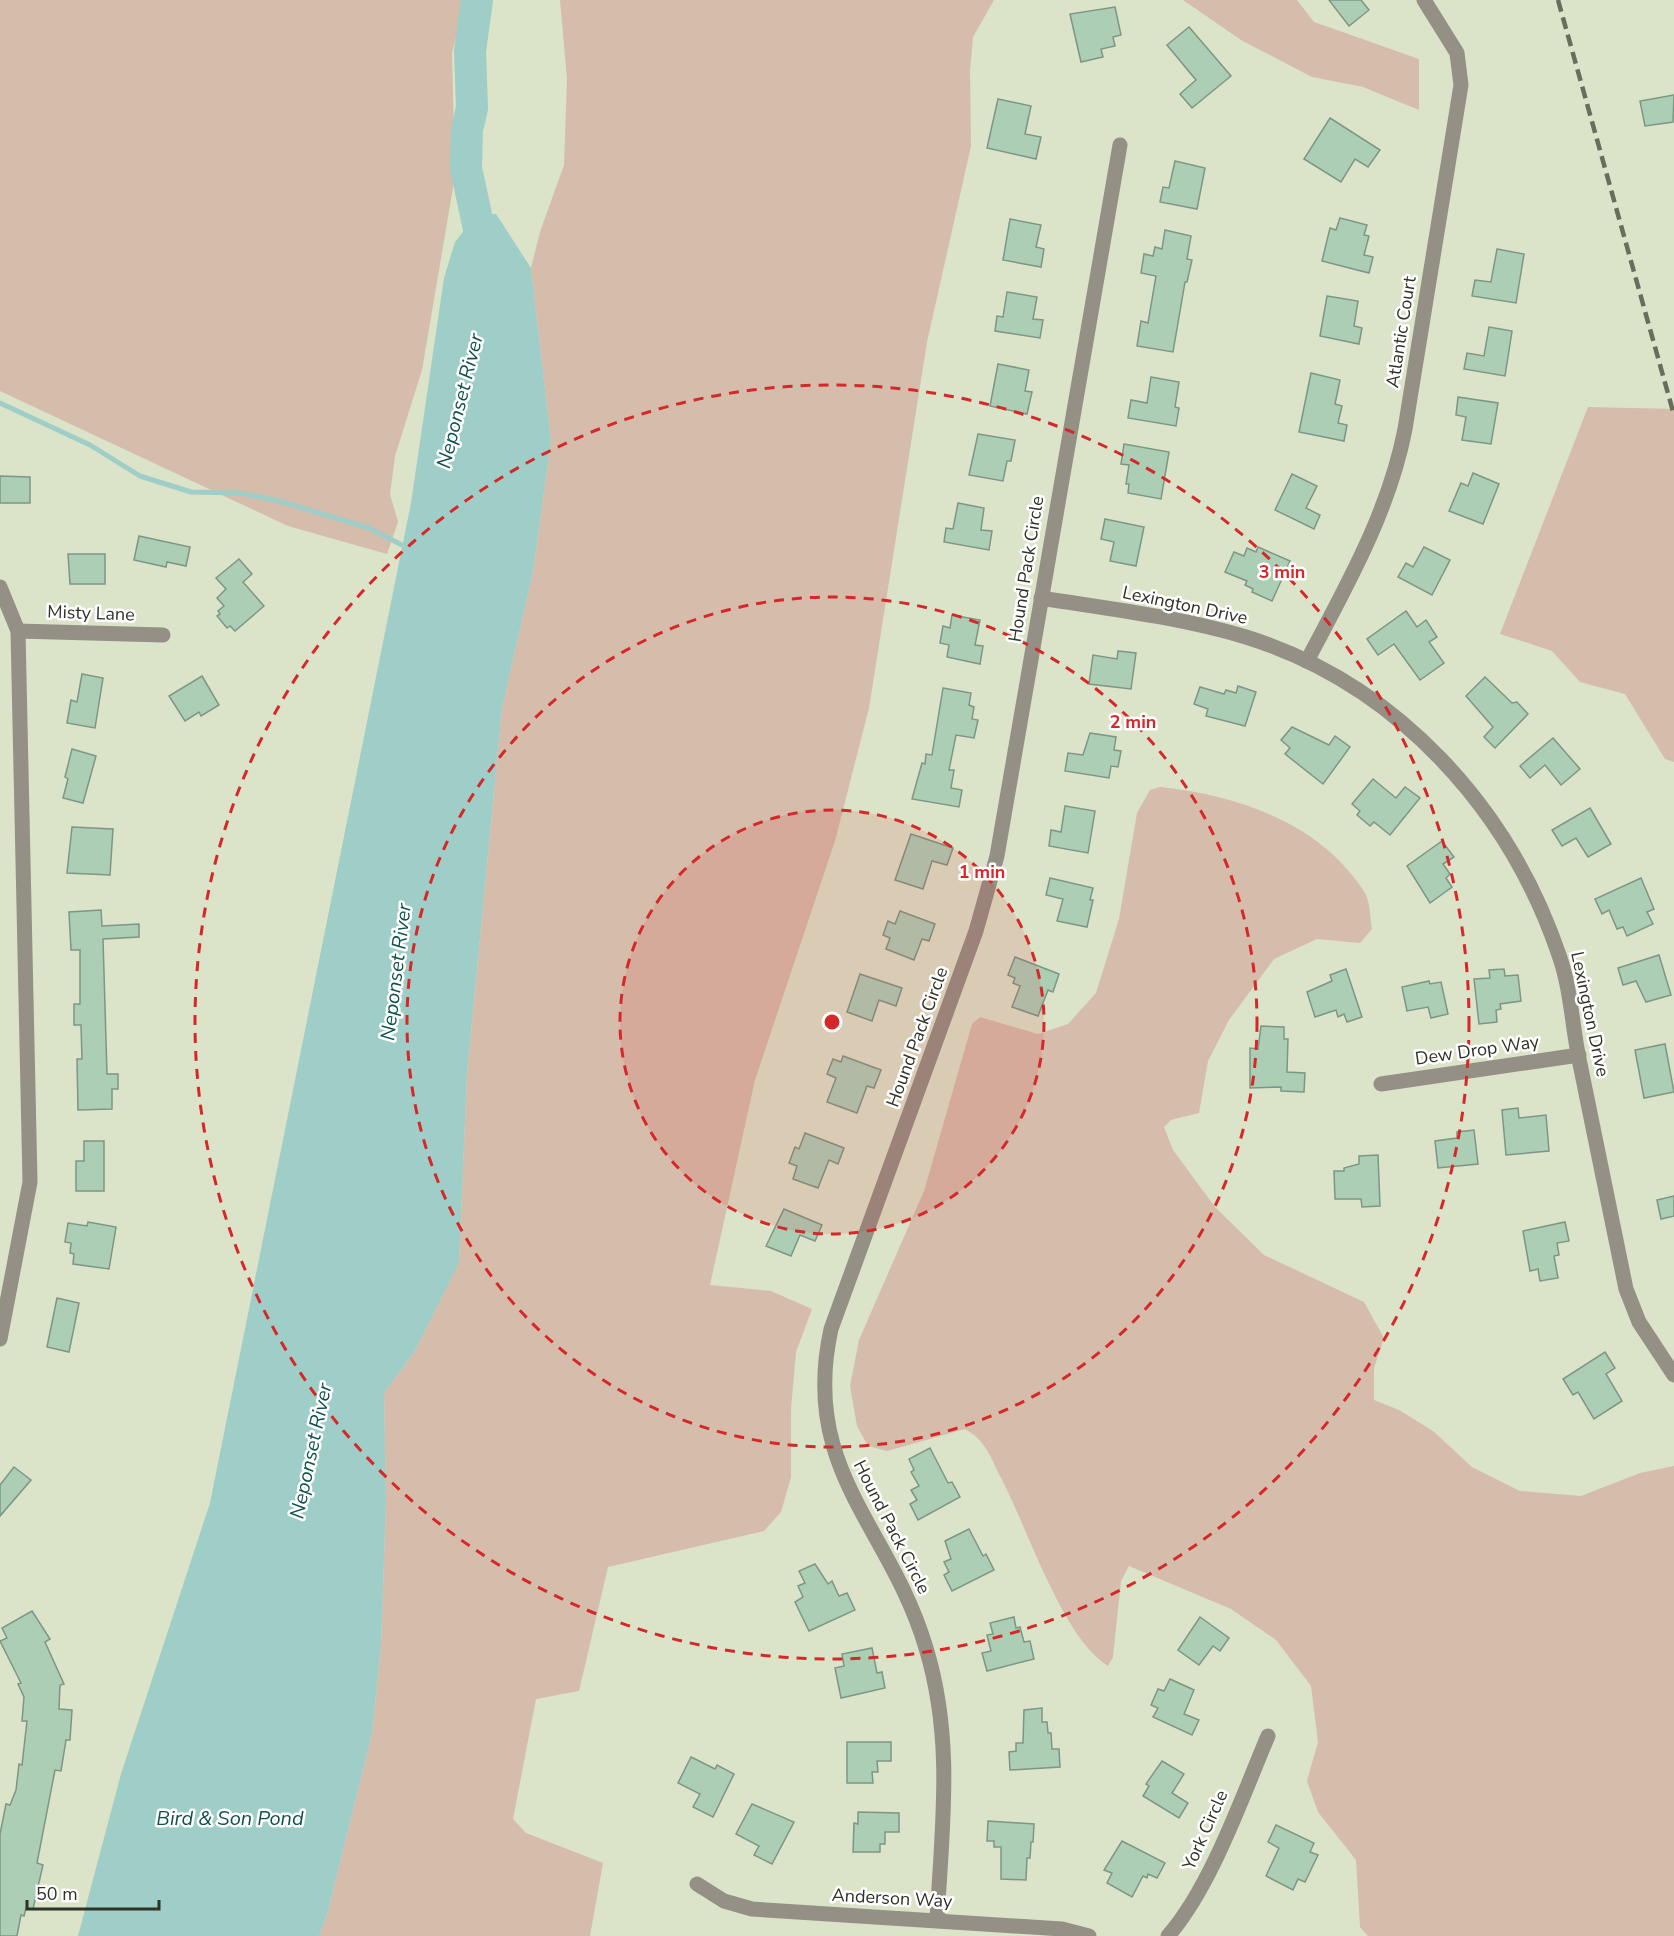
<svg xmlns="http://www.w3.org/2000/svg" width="1674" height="1936" font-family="'Nunito Sans',sans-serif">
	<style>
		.green { fill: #d6bcab }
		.water { fill: #9fcdc7 }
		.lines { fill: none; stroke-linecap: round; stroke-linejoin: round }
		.stream { stroke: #9fcdc7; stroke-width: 5 }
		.river { stroke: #9fcdc7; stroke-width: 32 }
		.building { fill: #acceb5; stroke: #7e9685; stroke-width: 1.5 }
		.minor { stroke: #959085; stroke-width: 15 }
		.rail { stroke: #696d5d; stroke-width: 4.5; stroke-dasharray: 12 6; stroke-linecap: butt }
		.ring { fill: none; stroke: #d62828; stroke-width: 3; stroke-dasharray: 10 8 }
		.labels { text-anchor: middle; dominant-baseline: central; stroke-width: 5; stroke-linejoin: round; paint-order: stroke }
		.street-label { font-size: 18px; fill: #2f3227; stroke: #fff }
		.water-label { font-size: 20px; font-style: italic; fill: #0f514c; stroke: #fff }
		.centre { fill: #d62828; stroke: #fff; stroke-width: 3 }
		.ring-label { font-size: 18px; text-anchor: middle; font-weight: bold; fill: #d62828; stroke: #fff; stroke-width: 5; stroke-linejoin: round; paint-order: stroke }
	</style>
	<rect width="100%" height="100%" fill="#dbe3c8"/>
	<!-- green -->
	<g class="green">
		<path d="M0,0H465L452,53L455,176L422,370L395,456L390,494L398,522L387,554L288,526L0,391Z"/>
		<path d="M560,0H994L973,37L970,71L971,146L927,342L869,708L835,841L755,1080L710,1285L771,1291L812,1309L796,1352L791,1409V1477L781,1512L764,1531L608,1567L579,1691L536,1699L513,1819L526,1833L603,1863L590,1936H319L327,1915L372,1734L381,1646L386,1502L384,1393L415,1351L459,1262L467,1074L502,708L533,572L551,441L531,268L540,232L564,165L567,79Z"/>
		<path d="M1183,0H1297L1314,22L1419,59V110L1363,87L1312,77L1241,40Z"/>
		<path d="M1588,407L1674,409V762L1665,759L1625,694L1580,682L1552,651L1500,634Z"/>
		<path d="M1160,787C1237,795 1321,823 1365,893C1370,901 1370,918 1372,929L1360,943L1317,939L1274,959L1229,1020L1208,1061L1199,1113L1171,1120L1164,1127L1173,1150L1215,1207L1264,1255L1364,1302L1384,1338L1374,1368V1400L1399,1410L1433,1431L1472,1467L1520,1491L1581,1496L1640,1473L1674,1466V1936H1368L1360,1927L1356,1860L1318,1812L1307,1781L1318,1742L1311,1686L1276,1640L1231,1609L1129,1566L1121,1581L1113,1657L1108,1666C1062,1638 1027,1526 1000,1476C990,1456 986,1441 965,1429L887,1451L868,1446L857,1426L850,1386L859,1340L924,1191L972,1024L980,1017L1038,1034L1068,1024L1096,993L1119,919L1137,813L1150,790Z"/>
	</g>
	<!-- water -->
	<path class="water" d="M477,214H496L531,268L551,441L533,572L502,708L467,1074L459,1263L415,1351L384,1393L386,1502L381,1646L372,1734L327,1915L319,1936H78L121,1774L210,1503L411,503L444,278L455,242Z"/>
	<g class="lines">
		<!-- stream -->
		<path class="stream" d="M0,403L90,445L140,476L191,492L240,493L279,501L369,528L406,547"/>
		<!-- river -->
		<path class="river" d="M477,0L470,51L472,108L467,130L466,168L485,257"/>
	</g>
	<!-- building -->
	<g class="building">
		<path d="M1329,0H1361L1369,10L1349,26Z"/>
		<path d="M1115,7L1121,35L1113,37L1115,46L1101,49L1103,57L1081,62L1070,14Z"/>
		<path d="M1189,27L1231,76L1192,108L1180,94L1196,80L1167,45Z"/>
		<path d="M1674,95L1673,122L1645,126L1640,101Z"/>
		<path d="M998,99L1031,106L1025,134L1041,137L1036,159L987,148Z"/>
		<path d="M1330,118L1380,150L1368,167L1355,159L1341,182L1304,159Z"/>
		<path d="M1175,161L1205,168L1197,209L1160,202L1163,187L1169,188Z"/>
		<path d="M1340,218L1367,225L1364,235L1369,236L1364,255L1373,257L1369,273L1322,261L1330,228L1336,230Z"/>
		<path d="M1010,219L1041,225L1036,247L1044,249L1041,267L1003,260Z"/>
		<path d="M1165,230L1191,236L1187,259L1192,260L1187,282H1185L1173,352L1137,346L1141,321L1148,323L1156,276L1141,273L1144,254L1153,256L1155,247L1162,249Z"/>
		<path d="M1497,249L1524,254L1516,303L1472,296L1475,280L1491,282Z"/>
		<path d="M1007,292L1037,297L1033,319L1043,320L1040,338L995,331L997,316L1003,317Z"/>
		<path d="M1327,296L1358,301L1354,326L1362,328L1359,344L1320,336Z"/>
		<path d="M1489,327L1512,331L1505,376L1464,369L1467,353L1484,356Z"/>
		<path d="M998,364L1029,370L1025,391L1032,392L1027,414L990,406Z"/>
		<path d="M1311,373L1340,380L1335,404L1342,406L1338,423L1347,425L1344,441L1299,432Z"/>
		<path d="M1151,377L1179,382L1175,407L1179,408L1176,426L1128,418L1131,400L1147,403Z"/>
		<path d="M1458,397L1498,403L1491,444L1462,440L1466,417L1456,415Z"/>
		<path d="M978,434L1015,440L1011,461H1007L1003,481L969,475Z"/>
		<path d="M1124,444L1169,452L1161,499L1128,493L1129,484H1126L1129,465L1121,464Z"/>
		<path d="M1473,473L1499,484L1483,524L1449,511L1461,483L1468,486Z"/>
		<path d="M1292,474L1317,486L1306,508L1320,515L1314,529L1275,510Z"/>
		<path d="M0,476L30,477V503H0Z"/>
		<path d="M958,503L984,508L981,530L992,531L989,550L944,542L946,528L953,529Z"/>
		<path d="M1105,519L1144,527L1136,566L1110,561L1114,542L1101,539Z"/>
		<path d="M139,536L190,547L186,566L167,562L166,567L134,560Z"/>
		<path d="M1258,547L1290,561L1272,601L1252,592L1253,589L1245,585L1247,581L1225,572L1234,552L1244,556L1247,548L1256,552Z"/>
		<path d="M1424,547L1450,560L1432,595L1398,577L1406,563L1413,567Z"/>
		<path d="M68,554H105V584H70Z"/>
		<path d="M239,559L252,574L243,582L264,606L235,631L230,626L227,628L217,616L220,614L218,611L224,606L217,598L226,589L216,578Z"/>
		<path d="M1406,611L1417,627L1426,620L1437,637L1429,642L1444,663L1420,680L1394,644L1378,655L1367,639Z"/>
		<path d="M952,615L980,620L975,645L983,646L980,664L947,657L949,645L940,643L943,626L950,628Z"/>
		<path d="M1118,651L1136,653L1131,689L1089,684L1093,655L1117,659Z"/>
		<path d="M82,674L103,678L95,728L67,723L71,700L77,702Z"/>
		<path d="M202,676L219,705L201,716L199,712L185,721L169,696Z"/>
		<path d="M1485,677L1512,703L1517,702L1528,714L1495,748L1484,737L1493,727L1466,696Z"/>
		<path d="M1238,686L1256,692L1245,726L1206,716L1208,709L1194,704L1200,687L1224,694L1226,690L1236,693Z"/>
		<path d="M943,688L971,693L969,705L974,707L972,719L978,720L974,738L956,735L949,770H954L951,788L962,790L959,807L912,799L922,763L925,764L926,754L932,755Z"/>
		<path d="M1292,727L1329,745L1335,736L1350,747L1323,784L1285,754L1290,748L1281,740Z"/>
		<path d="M1090,733L1116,737L1114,750L1121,751L1118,767L1111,766L1109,778L1065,771L1068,753L1083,755Z"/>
		<path d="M1553,738L1580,769L1561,785L1545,765L1530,778L1520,766Z"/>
		<path d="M72,749L96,756L83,803L63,798L68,779L65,777Z"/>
		<path d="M1373,779L1396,798L1405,787L1420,798L1390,835L1374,822L1370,826L1357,815L1360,811L1352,804Z"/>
		<path d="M1065,806L1095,811L1088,853L1049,846L1051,830L1061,832Z"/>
		<path d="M1590,808L1611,844L1588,857L1576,838L1562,846L1552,830Z"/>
		<path d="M72,827L113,829L110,875L67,873Z"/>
		<path d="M911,834L953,848L947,865L932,861L923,889L895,880Z"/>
		<path d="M1442,841L1454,857L1443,864L1450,874L1446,878L1452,887L1430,903L1407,866Z"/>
		<path d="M1050,878L1093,888L1090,900H1093L1087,927L1057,921L1063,899L1046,895Z"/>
		<path d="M1641,878L1654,909L1647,912L1653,924L1627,936L1623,927L1617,929L1609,910L1602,914L1595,899Z"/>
		<path d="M101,910L102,926L139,924V937L103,939L107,1074H118V1089H112V1109L78,1110L77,1059H82L81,1025H74V1004H80V950H71L69,912Z"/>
		<path d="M900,911L935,924L929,941L922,939L914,960L886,949L890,938L883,935L888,921L895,924Z"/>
		<path d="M1659,955L1671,995L1646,1002L1636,981L1623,985L1618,968Z"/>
		<path d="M1015,957L1059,974L1053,992L1048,990L1038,1016L1012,1007L1020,986L1013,983L1015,978L1008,975Z"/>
		<path d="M1346,969L1362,1017L1347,1022L1344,1014L1338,1017L1336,1010L1315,1017L1307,992L1332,981L1330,975Z"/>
		<path d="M1504,969L1505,976L1518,975L1521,1001L1500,1004L1501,1009L1496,1010L1497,1022L1479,1024L1474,979L1490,978L1489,970Z"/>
		<path d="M860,974L902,988L896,1006L879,1000L872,1021L847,1012Z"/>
		<path d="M1429,981L1430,984L1441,982L1448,1014L1431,1018L1428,1007L1407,1011L1402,987Z"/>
		<path d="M1261,1026L1284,1027V1039H1288L1287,1072L1305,1073L1304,1092L1281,1091V1087L1250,1088V1048L1258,1049Z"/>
		<path d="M1665,1044L1674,1092L1644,1098L1635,1050Z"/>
		<path d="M843,1056L881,1070L874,1088L867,1086L857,1113L827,1102L836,1078L827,1074L833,1059L841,1062Z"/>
		<path d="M1518,1108L1519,1118L1546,1115L1549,1151L1506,1155L1502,1110Z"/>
		<path d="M1474,1130L1478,1164L1438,1168L1435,1141L1457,1138V1132Z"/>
		<path d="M805,1133L844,1148L838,1164L829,1160L818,1188L793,1179L797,1166L789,1163L795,1147L799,1149Z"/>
		<path d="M84,1141H104V1191H76V1161H84Z"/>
		<path d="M1378,1155L1380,1206L1362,1207L1361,1199H1335L1334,1171H1344V1168L1359,1164V1156Z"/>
		<path d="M1674,1196V1216L1661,1219L1657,1200Z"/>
		<path d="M784,1209L822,1225L815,1241L800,1235L791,1256L766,1246Z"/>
		<path d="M88,1222L116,1227L109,1269L73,1264L74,1254L70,1253L71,1243L65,1242L68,1223L87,1226Z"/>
		<path d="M1565,1222L1569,1241L1557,1243L1559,1255L1554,1256L1558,1278L1540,1281L1538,1269L1530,1271L1523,1231Z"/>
		<path d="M57,1298L79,1303L69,1352L47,1347Z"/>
		<path d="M1605,1352L1615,1368L1606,1374L1622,1401L1594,1419L1578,1392L1573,1395L1563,1379Z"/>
		<path d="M930,1448L948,1483L952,1482L960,1497L918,1520L910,1504L917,1500L911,1490L919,1486L911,1472L914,1470L909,1459Z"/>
		<path d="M14,1467L31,1480L0,1516V1485Z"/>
		<path d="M969,1529L983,1556L986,1554L994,1570L952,1591L944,1575L949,1572L944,1562L951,1559L945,1541Z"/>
		<path d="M815,1564L828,1584L832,1581L839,1596L847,1593L855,1610L809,1631L795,1602L803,1597L798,1586L805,1583L799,1571Z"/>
		<path d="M32,1611L50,1639L45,1642L64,1684L60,1685L59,1709L72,1710L70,1740H66L61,1771L55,1770L37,1863L43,1865L33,1909L26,1908L24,1916L21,1915L17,1936H0V1834L6,1804L10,1805L16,1790L19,1764L22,1765L27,1721H22L24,1697L18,1684L21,1683L0,1641L7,1638L2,1628Z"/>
		<path d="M1014,1617L1016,1628L1020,1627L1024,1642L1030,1641L1034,1659L987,1671L982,1653L991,1651L987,1635L993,1634L990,1623Z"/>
		<path d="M1200,1617L1229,1638L1220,1651L1213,1646L1199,1665L1178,1650Z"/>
		<path d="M872,1648L877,1673L882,1672L885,1688L841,1698L835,1668L844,1666L842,1654Z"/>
		<path d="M1170,1679L1194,1690L1184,1714L1199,1720L1192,1735L1153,1717L1158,1708L1151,1705L1158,1689L1164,1691Z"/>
		<path d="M1042,1708V1722H1047L1048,1733H1051L1052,1749H1059L1060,1767L1010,1770L1009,1752L1016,1751V1743H1023L1024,1710Z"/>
		<path d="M847,1742H891V1761H877L878,1772H872L873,1783H847Z"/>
		<path d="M691,1757L715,1769L717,1765L734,1774L713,1817L693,1807L700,1794L678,1783Z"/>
		<path d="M1162,1761L1184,1774L1172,1793L1188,1803L1179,1818L1143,1796L1149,1786L1146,1784Z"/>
		<path d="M752,1804L794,1822L772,1864L754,1855L759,1846L736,1834Z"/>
		<path d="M858,1812L899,1813V1832H885V1844H880V1852H853L854,1823L858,1824Z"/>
		<path d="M988,1821L1034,1824L1033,1842H1031L1030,1858H1027L1026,1880L1001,1879V1847H994V1841H987Z"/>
		<path d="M1276,1825L1314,1843L1310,1852L1318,1855L1305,1882L1298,1879L1293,1890L1266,1876L1279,1848L1268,1842Z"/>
		<path d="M1122,1841L1165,1863L1157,1878L1148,1874L1147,1878L1143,1876L1132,1897L1107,1883L1112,1873L1104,1870Z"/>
	</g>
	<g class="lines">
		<!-- minor -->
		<g class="minor">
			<path d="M0,587L18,631L30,1182L0,1339"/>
			<path d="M1041,598C1110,609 1179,617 1246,637C1397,684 1509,808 1559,955C1571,989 1572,1025 1579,1059C1595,1136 1610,1212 1626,1289L1639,1322L1674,1375"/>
			<path d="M18,631L163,635"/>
			<path d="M1307,661C1346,587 1389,512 1405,429L1461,85L1457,53L1424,0"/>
			<path d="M1381,1084L1579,1055"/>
			<path d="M697,1884L724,1901L752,1909L1062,1929L1089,1936"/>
			<path d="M937,1920C942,1826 954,1740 926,1648C890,1526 800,1471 831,1329L976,931L997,856L1120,145"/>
			<path d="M1168,1936C1211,1887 1242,1797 1268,1736"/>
		</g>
		<!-- rail -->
		<path class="rail" d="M1558,0L1674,415"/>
	</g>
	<!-- distance rings -->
	<circle cx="832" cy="1022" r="212" fill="#d62828" fill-opacity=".12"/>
	<g class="ring">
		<circle cx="832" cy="1022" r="212"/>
		<circle cx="832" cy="1022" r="425"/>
		<circle cx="832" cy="1022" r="637"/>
	</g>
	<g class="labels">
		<!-- street labels -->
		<g class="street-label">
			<text transform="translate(1401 332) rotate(-81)">Atlantic Court</text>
			<text transform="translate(1026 569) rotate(-81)">Hound Pack Circle</text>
			<text transform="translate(1185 605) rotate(12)">Lexington Drive</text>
			<text transform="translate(91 613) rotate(2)">Misty Lane</text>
			<text transform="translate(1590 1014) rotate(78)">Lexington Drive</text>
			<text transform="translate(917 1037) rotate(-70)">Hound Pack Circle</text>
			<text transform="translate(1477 1050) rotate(-8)">Dew Drop Way</text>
			<text transform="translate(892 1527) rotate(63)">Hound Pack Circle</text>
			<text transform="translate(1205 1830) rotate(-66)">York Circle</text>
			<text transform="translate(892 1898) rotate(3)">Anderson Way</text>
		</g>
		<!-- water labels -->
		<g class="water-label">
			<text transform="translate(460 401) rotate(-76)">Neponset River</text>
			<text transform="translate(396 972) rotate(-83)">Neponset River</text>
			<text transform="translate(311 1451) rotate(-78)">Neponset River</text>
			<text x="230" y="1818">Bird &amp; Son Pond</text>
		</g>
	</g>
	<circle cx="832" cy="1022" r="9" class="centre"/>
	<g class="ring-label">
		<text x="1282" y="578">3 min</text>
		<text x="1133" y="728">2 min</text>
		<text x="982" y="878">1 min</text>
	</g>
	<!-- scale -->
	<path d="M27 1900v9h132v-9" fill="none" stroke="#2f3227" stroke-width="3"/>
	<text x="36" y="1900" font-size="18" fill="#2f3227" stroke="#ffffff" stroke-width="4.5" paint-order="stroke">50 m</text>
</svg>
